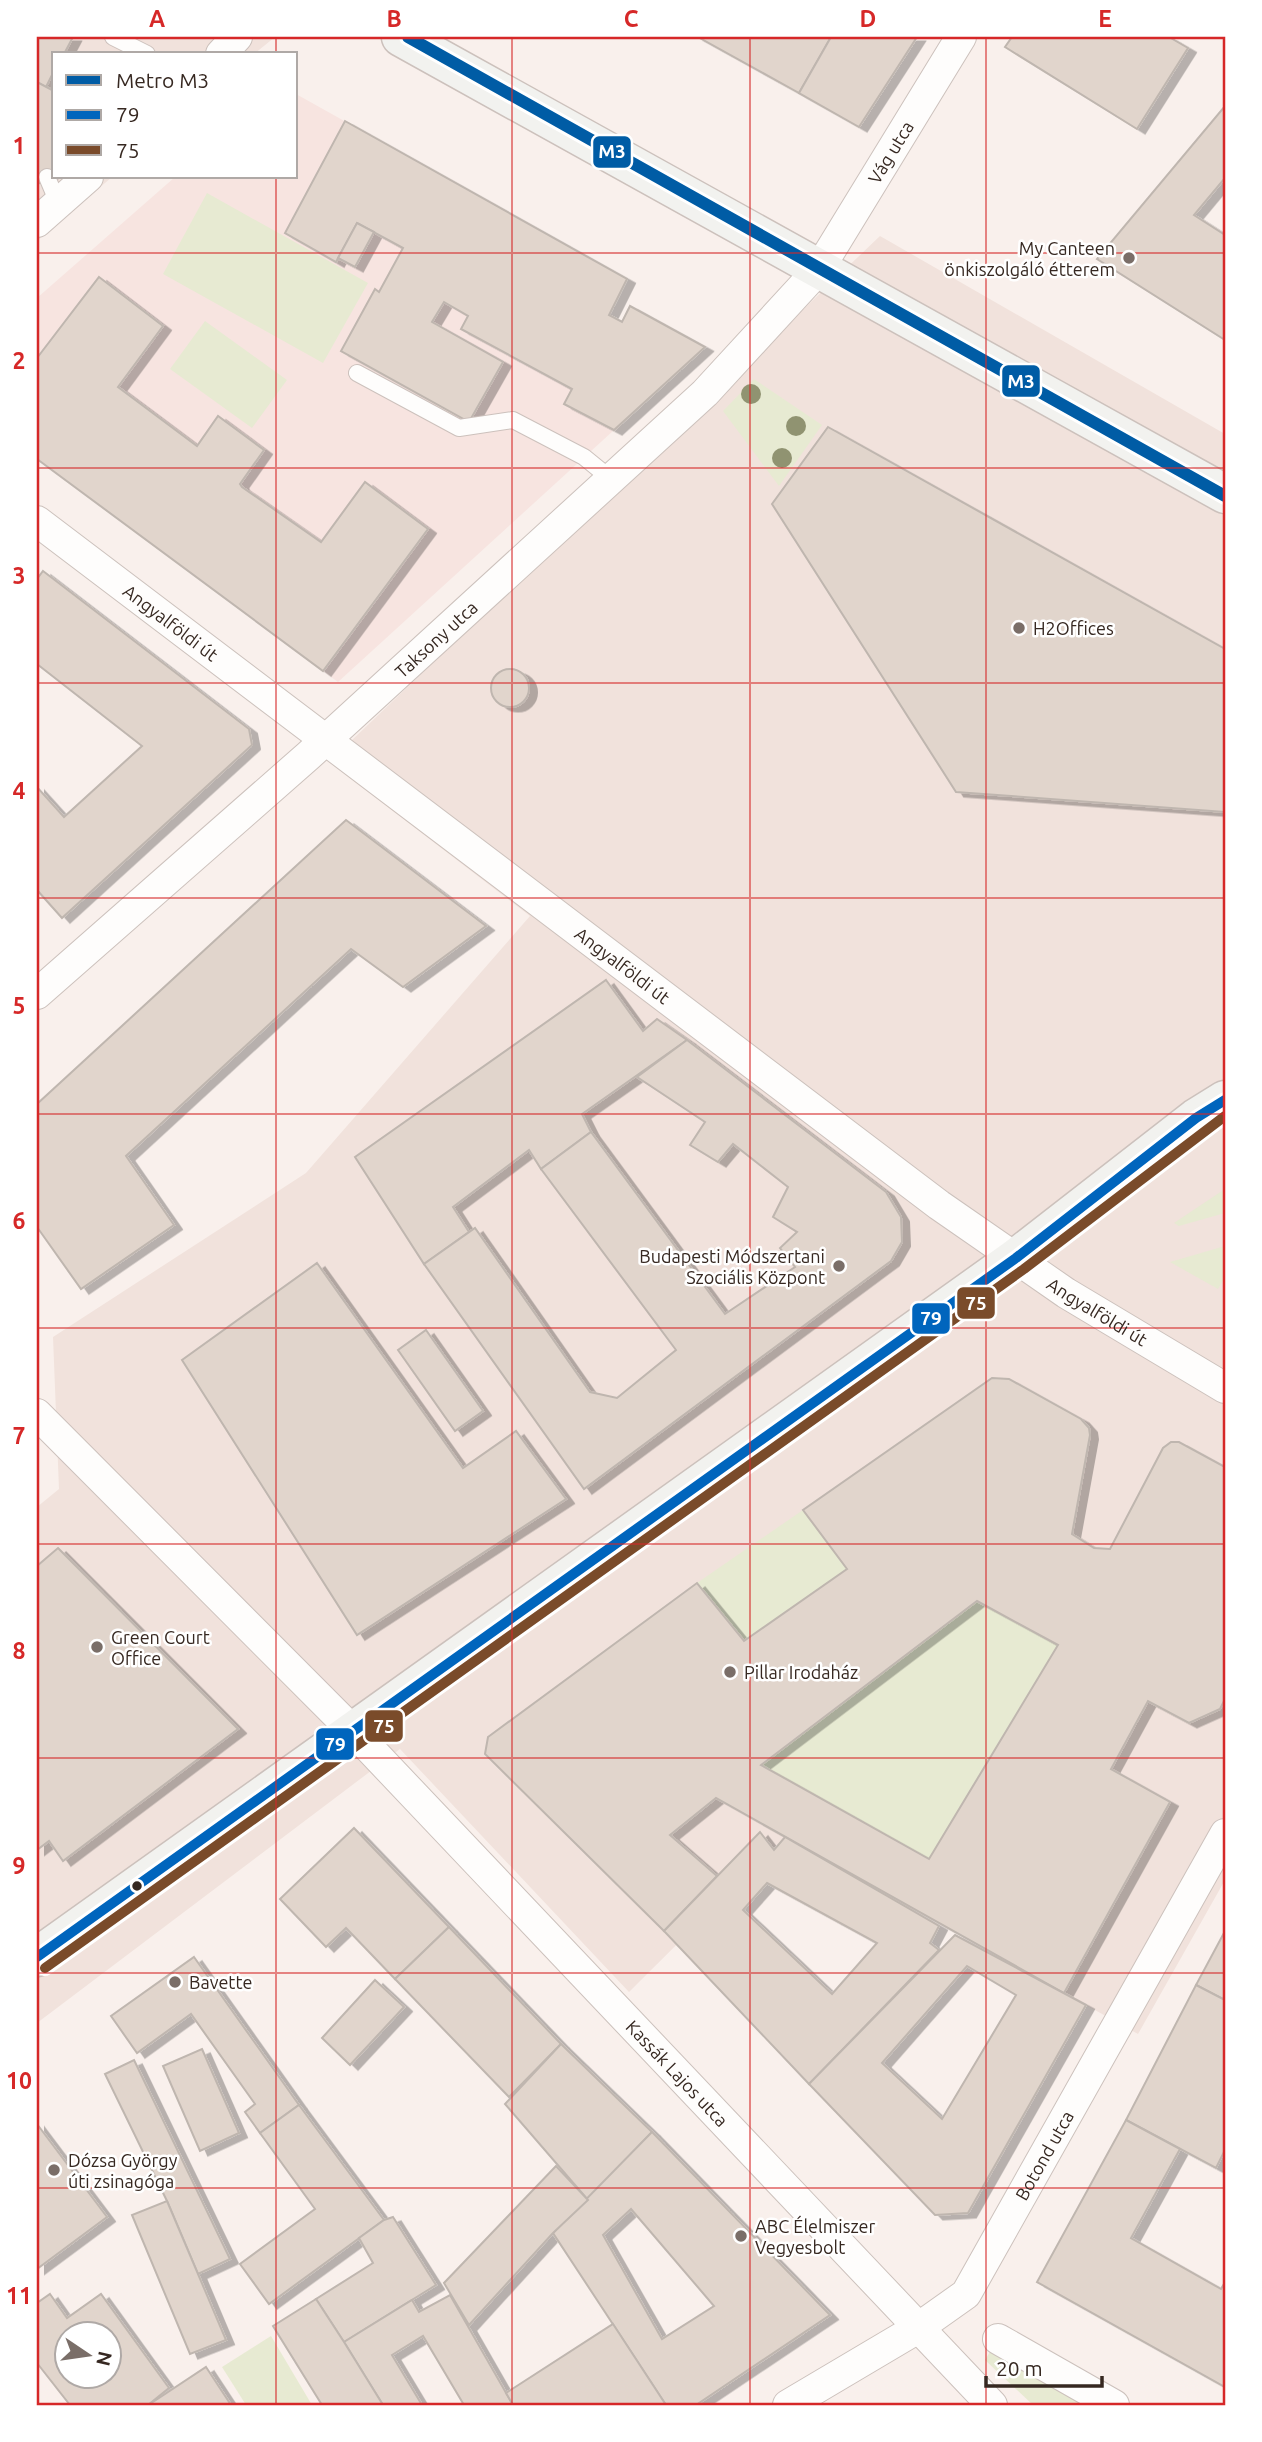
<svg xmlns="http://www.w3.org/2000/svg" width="1262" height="2442" font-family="Ubuntu,sans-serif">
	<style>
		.built { fill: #f1e2dc }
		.education { fill: #f7e4e0 }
		.green { fill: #e7ead2 }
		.building { fill: #e1d5cc; stroke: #bfb6af; stroke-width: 2; fill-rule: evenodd; filter: url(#shadow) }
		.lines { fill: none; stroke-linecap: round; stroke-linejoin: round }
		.lane-casing { stroke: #ccc1bc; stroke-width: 18 }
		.street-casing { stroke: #ccc1bc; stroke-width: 32 }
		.secondary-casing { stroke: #ccc1bc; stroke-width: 41 }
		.lane { stroke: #fefdfc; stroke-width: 16 }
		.street { stroke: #fefdfc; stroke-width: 30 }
		.secondary { stroke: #f2f2ef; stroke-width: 38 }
		.bus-1-casing { stroke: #fff; stroke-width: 16 }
		.bus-2-casing { stroke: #fff; stroke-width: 16 }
		.bus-1 { stroke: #0065bd; stroke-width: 10 }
		.bus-2 { stroke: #7a4b2a; stroke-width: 10 }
		.metro-1-casing { stroke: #fff; stroke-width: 18 }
		.metro-1 { stroke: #005ca5; stroke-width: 12 }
		.tree { fill: #909371 }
		.grid { fill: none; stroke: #d62828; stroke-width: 2; stroke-opacity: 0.55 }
		.poi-dot { fill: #7a6e68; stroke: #fff; stroke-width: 2.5 }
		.bus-dot { fill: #362821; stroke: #fff; stroke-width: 2.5 }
		.labels { text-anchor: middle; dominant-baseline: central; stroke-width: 5; stroke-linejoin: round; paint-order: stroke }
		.street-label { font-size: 18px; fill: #362821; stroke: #fff }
		.poi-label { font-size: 18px; fill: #362821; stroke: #fff; text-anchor: start }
		.line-badge { stroke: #fff; stroke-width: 2.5 }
		.badge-label { font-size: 19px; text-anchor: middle; font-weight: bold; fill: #fff }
		.neatline { fill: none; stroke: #d62828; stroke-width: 2.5 }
		.grid-label { font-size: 23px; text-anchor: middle; font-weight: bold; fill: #d62828 }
	</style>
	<defs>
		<filter id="shadow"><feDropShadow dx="8" dy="4.5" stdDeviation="0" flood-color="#0004"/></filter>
	</defs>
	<rect width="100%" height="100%" fill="#f9f0ec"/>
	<!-- built -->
	<g class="built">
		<path d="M37,37H275L254,54H54V177H112L37,241Z"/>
		<path d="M880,236L1225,434V1880L1138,2034L785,1837L629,1992L400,1749L37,2023V1507L59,1489L53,1337L306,1173L530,916L329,762Z"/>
	</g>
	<!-- education -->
	<path class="education" d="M296,94L627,279L610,315L622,321L630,306L705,347L338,682L37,459V298L175,177H296Z"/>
	<!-- green -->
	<g class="green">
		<path d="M207,193L368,283L323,363L163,274Z"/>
		<path d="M205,321L287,380L252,428L170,369Z"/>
		<path d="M754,379L822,425L779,486L723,411Z"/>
		<path d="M1225,1189V1213L1179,1226L1174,1223Z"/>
		<path d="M1225,1246V1277L1218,1289L1170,1262Z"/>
		<path d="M803,1510L847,1569L744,1641L697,1583Z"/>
		<path d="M977,1601L1058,1645L929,1859L761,1765Z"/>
		<path d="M271,2336L312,2405H246L222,2367Z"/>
		<path d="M998,2339L1114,2405H1033L985,2360Z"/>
	</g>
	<!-- building -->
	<g class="building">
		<path d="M37,37H73L64,54H54V71L46,87L37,82Z"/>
		<path d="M698,37H831L799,93Z"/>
		<path d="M831,37H917L859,127L799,93Z"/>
		<path d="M1012,37H1169L1188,48L1137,129L1005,47Z"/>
		<path d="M37,82L54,91V170L37,185Z"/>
		<path d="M1225,106V178L1194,215L1225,235V340L1097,259Z"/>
		<path d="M345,121L627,279L609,315L622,322L630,306L705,347L614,430L564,404L572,389L461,329L468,316L444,302L432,322L503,362L469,422L341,351L375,289L379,292L403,248L357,223L336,262L285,233Z"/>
		<path d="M357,223L374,232L355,267L338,258Z"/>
		<path d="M99,277L163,326L118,387L197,446L218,416L264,450L240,484L242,487L321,542L365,482L428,529L323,671L37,459V358Z"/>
		<path d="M828,427L1225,649V812L956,792L772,504Z"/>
		<path d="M43,571L249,729L252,745L62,918L37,890V787L64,817L142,746L37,664V579Z"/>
		<circle cx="510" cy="688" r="19"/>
		<path d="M346,820L486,926L403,987L351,949L126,1156L174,1225L81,1289L37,1227V1104Z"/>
		<path d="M606,980L643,1031L657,1019L687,1040L582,1114L591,1132L541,1169L529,1150L453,1207L469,1232L424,1264L355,1157Z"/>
		<path d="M687,1040L886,1192L901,1217L902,1242L891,1261L584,1489L424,1264L475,1228L590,1392L617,1398L676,1350L541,1169L591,1132L725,1314L795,1267L780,1248L797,1232L773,1217L788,1187L733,1144L718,1162L690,1145L705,1122L637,1077Z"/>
		<path d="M317,1263L463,1468L516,1431L566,1499L357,1635L182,1360Z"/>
		<path d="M426,1330L483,1411L455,1431L398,1350Z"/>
		<path d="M992,1378L1009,1379L1081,1419L1089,1428L1090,1435L1072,1534L1094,1548L1110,1549L1163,1448L1171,1442H1179L1225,1467V1699L1220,1709L1189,1723L1148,1701L1111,1769L1170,1802L1064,1993L716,1798L670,1835L717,1876L664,1931L485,1754L488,1737L697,1583L744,1641L847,1569L803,1510ZM977,1601L1058,1645L929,1859L761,1765Z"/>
		<path d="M58,1548L238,1729L63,1861L49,1841L37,1850V1566Z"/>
		<path d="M354,1828L449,1927L395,1979L346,1928L326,1947L280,1899Z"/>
		<path d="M760,1832L774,1850L785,1837L939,1926L930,1943L939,1950L809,2084L664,1931ZM767,1883L877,1943L832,1994L743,1910Z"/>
		<path d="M449,1927L561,2044L509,2097L395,1979Z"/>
		<path d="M1225,1931V2000L1196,1985Z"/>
		<path d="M955,1935L1086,2005L968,2213L935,2215L809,2084ZM967,1966L1016,1995L942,2119L882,2063Z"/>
		<path d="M194,1957L299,2105L260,2133L245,2112L255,2104L191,2014L137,2053L111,2016Z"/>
		<path d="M375,1980L404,2007L350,2065L322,2038Z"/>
		<path d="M1196,1985L1225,2000V2150L1216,2168L1126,2120Z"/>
		<path d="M561,2044L652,2132L588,2200L505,2104Z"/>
		<path d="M202,2049L239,2133L200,2151L163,2066Z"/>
		<path d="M134,2060L230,2259L198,2274L167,2201L105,2074Z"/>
		<path d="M299,2105L384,2220L269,2304L240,2264L315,2209L260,2133Z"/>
		<path d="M1126,2120L1180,2149L1131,2238L1221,2289L1225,2282V2387L1037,2282Z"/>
		<path d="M37,2124L107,2217L37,2269Z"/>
		<path d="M652,2132L830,2315L696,2405H666L553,2233ZM631,2209L714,2306L662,2339L603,2235Z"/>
		<path d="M556,2166L588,2200L553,2233L469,2325L444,2283Z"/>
		<path d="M167,2201L226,2340L190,2354L132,2215Z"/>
		<path d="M393,2217L436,2285L344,2342L316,2299L373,2263L359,2238L384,2220Z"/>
		<path d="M50,2294L67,2318L101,2294L169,2388L148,2405H70L37,2363V2303ZM66,2334H108V2376H66Z"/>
		<path d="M450,2295L513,2405H464L423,2336L392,2355L422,2405H383L344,2342L412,2300L419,2312Z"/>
		<path d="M316,2299L344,2342L383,2405H322L273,2326Z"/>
		<path d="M613,2324L666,2405H513L506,2393Z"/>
		<path d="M206,2367L231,2405H148L156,2400Z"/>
	</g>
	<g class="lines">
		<defs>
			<g id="lane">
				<path d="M113,37L147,54"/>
				<path d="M47,177L58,203"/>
				<path d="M357,373L459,428L513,420L584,457L611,479"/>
			</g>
			<g id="street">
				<path d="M221,54L237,37"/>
				<path d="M37,222L88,177"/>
				<path id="s1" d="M37,521L939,1205L1066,1293L1225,1388"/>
				<path id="s2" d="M37,994L308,756L705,393L819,269L961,37"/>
				<path id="s3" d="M37,1414L353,1731L992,2405"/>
				<path d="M998,2339L1114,2405"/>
				<path id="s4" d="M788,2405L918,2328L966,2294L1225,1834"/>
			</g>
			<g id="secondary">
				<path d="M401,37L1225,494"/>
				<path d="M37,1957L1016,1258L1196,1118L1225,1100"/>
			</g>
		</defs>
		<!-- lane casing -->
		<use href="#lane" class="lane-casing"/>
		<!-- street casing -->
		<use href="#street" class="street-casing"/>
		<!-- secondary casing -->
		<use href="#secondary" class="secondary-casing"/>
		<!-- lane -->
		<use href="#lane" class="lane"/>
		<!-- street -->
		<use href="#street" class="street"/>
		<!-- secondary -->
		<use href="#secondary" class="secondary"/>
		<defs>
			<path id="bus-1" d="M37,1957L1016,1258L1196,1118L1225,1100"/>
			<path id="bus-2" d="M45,1968L1024,1269L1225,1116"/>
		</defs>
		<!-- bus-1 casing -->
		<use href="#bus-1" class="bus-1-casing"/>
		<!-- bus-2 casing -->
		<use href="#bus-2" class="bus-2-casing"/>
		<!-- bus-1 -->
		<use href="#bus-1" class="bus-1"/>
		<!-- bus-2 -->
		<use href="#bus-2" class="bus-2"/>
		<defs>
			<path id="metro-1" d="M408,37L1225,496"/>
		</defs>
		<!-- metro-1 casing -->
		<use href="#metro-1" class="metro-1-casing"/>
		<!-- metro-1 -->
		<use href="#metro-1" class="metro-1"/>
	</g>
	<!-- trees -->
	<g class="tree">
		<circle cx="751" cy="394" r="10"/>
		<circle cx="796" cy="426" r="10"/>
		<circle cx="782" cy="458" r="10"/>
	</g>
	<!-- grid -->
	<path class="grid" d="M276,37V54M512,37V2405M750,37V2405M986,37V2405M276,177V2405M37,253H1225M37,468H1225M37,683H1225M37,898H1225M37,1114H1225M37,1328H1225M37,1544H1225M37,1758H1225M37,1973H1225M37,2188H1225"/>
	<!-- markers -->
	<g class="poi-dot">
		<circle cx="1129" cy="258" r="7"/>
		<circle cx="1019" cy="628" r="7"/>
		<circle cx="839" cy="1266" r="7"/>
		<circle cx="97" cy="1647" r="7"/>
		<circle cx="730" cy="1672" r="7"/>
		<circle cx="175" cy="1982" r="7"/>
		<circle cx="54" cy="2170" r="7"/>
		<circle cx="741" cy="2236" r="7"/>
	</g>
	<circle class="bus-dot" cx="137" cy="1886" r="6"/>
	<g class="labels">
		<!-- street labels -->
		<g class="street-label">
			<text stroke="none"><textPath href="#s2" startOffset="1204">Vág utca</textPath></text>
			<text stroke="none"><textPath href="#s1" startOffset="168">Angyalföldi út</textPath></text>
			<text stroke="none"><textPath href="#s2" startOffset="534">Taksony utca</textPath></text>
			<text stroke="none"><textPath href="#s1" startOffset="735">Angyalföldi út</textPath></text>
			<text stroke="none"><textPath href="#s1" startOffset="1323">Angyalföldi út</textPath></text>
			<text stroke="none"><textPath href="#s3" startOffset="919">Kassák Lajos utca</textPath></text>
			<text stroke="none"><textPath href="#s4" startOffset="369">Botond utca</textPath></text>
		</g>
		<!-- poi labels -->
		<g class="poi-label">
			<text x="1115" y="248" text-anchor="end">My Canteen<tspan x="1115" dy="21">önkiszolgáló étterem</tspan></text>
			<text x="1033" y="628">H2Offices</text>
			<text x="825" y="1256" text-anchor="end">Budapesti Módszertani<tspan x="825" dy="21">Szociális Központ</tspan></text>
			<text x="111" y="1637">Green Court<tspan x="111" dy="21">Office</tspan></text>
			<text x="744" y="1672">Pillar Irodaház</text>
			<text x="189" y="1982">Bavette</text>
			<text x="68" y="2160">Dózsa György<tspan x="68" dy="21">úti zsinagóga</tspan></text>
			<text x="755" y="2226">ABC Élelmiszer<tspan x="755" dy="21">Vegyesbolt</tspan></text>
		</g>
	</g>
	<g class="line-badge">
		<rect x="592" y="135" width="40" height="34" rx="7" fill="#005ca5"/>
		<rect x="1001" y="364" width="40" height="34" rx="7" fill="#005ca5"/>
		<rect x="956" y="1286" width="40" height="34" rx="7" fill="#7a4b2a"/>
		<rect x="911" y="1302" width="40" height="33" rx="7" fill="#0065bd"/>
		<rect x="364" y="1709" width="40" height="34" rx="7" fill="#7a4b2a"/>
		<rect x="315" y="1727" width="40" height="34" rx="7" fill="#0065bd"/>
	</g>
	<g class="badge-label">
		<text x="612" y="158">M3</text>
		<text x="1021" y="388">M3</text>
		<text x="976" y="1310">75</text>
		<text x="931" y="1325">79</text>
		<text x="384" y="1733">75</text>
		<text x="335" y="1751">79</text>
	</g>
	<!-- border -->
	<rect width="1262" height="2442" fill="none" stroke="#ffffff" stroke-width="77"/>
	<!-- legend -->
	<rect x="52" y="52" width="245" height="126" fill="#ffffff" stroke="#afa9a6" stroke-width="2"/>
	<rect x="66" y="75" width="35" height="10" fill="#005ca5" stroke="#afa9a6" stroke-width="2"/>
	<text x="116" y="88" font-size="21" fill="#362821">Metro M3</text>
	<rect x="66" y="110" width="35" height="10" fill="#0065bd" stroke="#afa9a6" stroke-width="2"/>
	<text x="116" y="122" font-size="21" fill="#362821">79</text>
	<rect x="66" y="145" width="35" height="10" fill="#7a4b2a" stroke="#afa9a6" stroke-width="2"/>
	<text x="116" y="158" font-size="21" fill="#362821">75</text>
	<!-- north arrow -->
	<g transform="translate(88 2355) rotate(103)"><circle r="33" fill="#ffffff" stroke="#afa9a6" stroke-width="2"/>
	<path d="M0-5L12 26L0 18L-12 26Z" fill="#7a6e68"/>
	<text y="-10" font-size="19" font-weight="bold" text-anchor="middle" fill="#362821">N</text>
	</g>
	<!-- scale -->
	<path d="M986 2376v10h116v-10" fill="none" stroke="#362821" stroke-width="3.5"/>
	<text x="996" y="2376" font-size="21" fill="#362821" stroke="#ffffff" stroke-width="5" paint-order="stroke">20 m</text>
	<rect x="38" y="38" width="1186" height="2366" class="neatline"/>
	<g class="grid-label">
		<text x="157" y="27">A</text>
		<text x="394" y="27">B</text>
		<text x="631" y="27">C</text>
		<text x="868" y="27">D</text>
		<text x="1105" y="27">E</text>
		<text x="19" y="154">1</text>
		<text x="19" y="369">2</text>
		<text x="19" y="584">3</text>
		<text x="19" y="799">4</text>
		<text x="19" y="1014">5</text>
		<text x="19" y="1229">6</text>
		<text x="19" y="1444">7</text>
		<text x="19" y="1659">8</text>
		<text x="19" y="1874">9</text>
		<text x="19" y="2089">10</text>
		<text x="19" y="2304">11</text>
	</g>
</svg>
